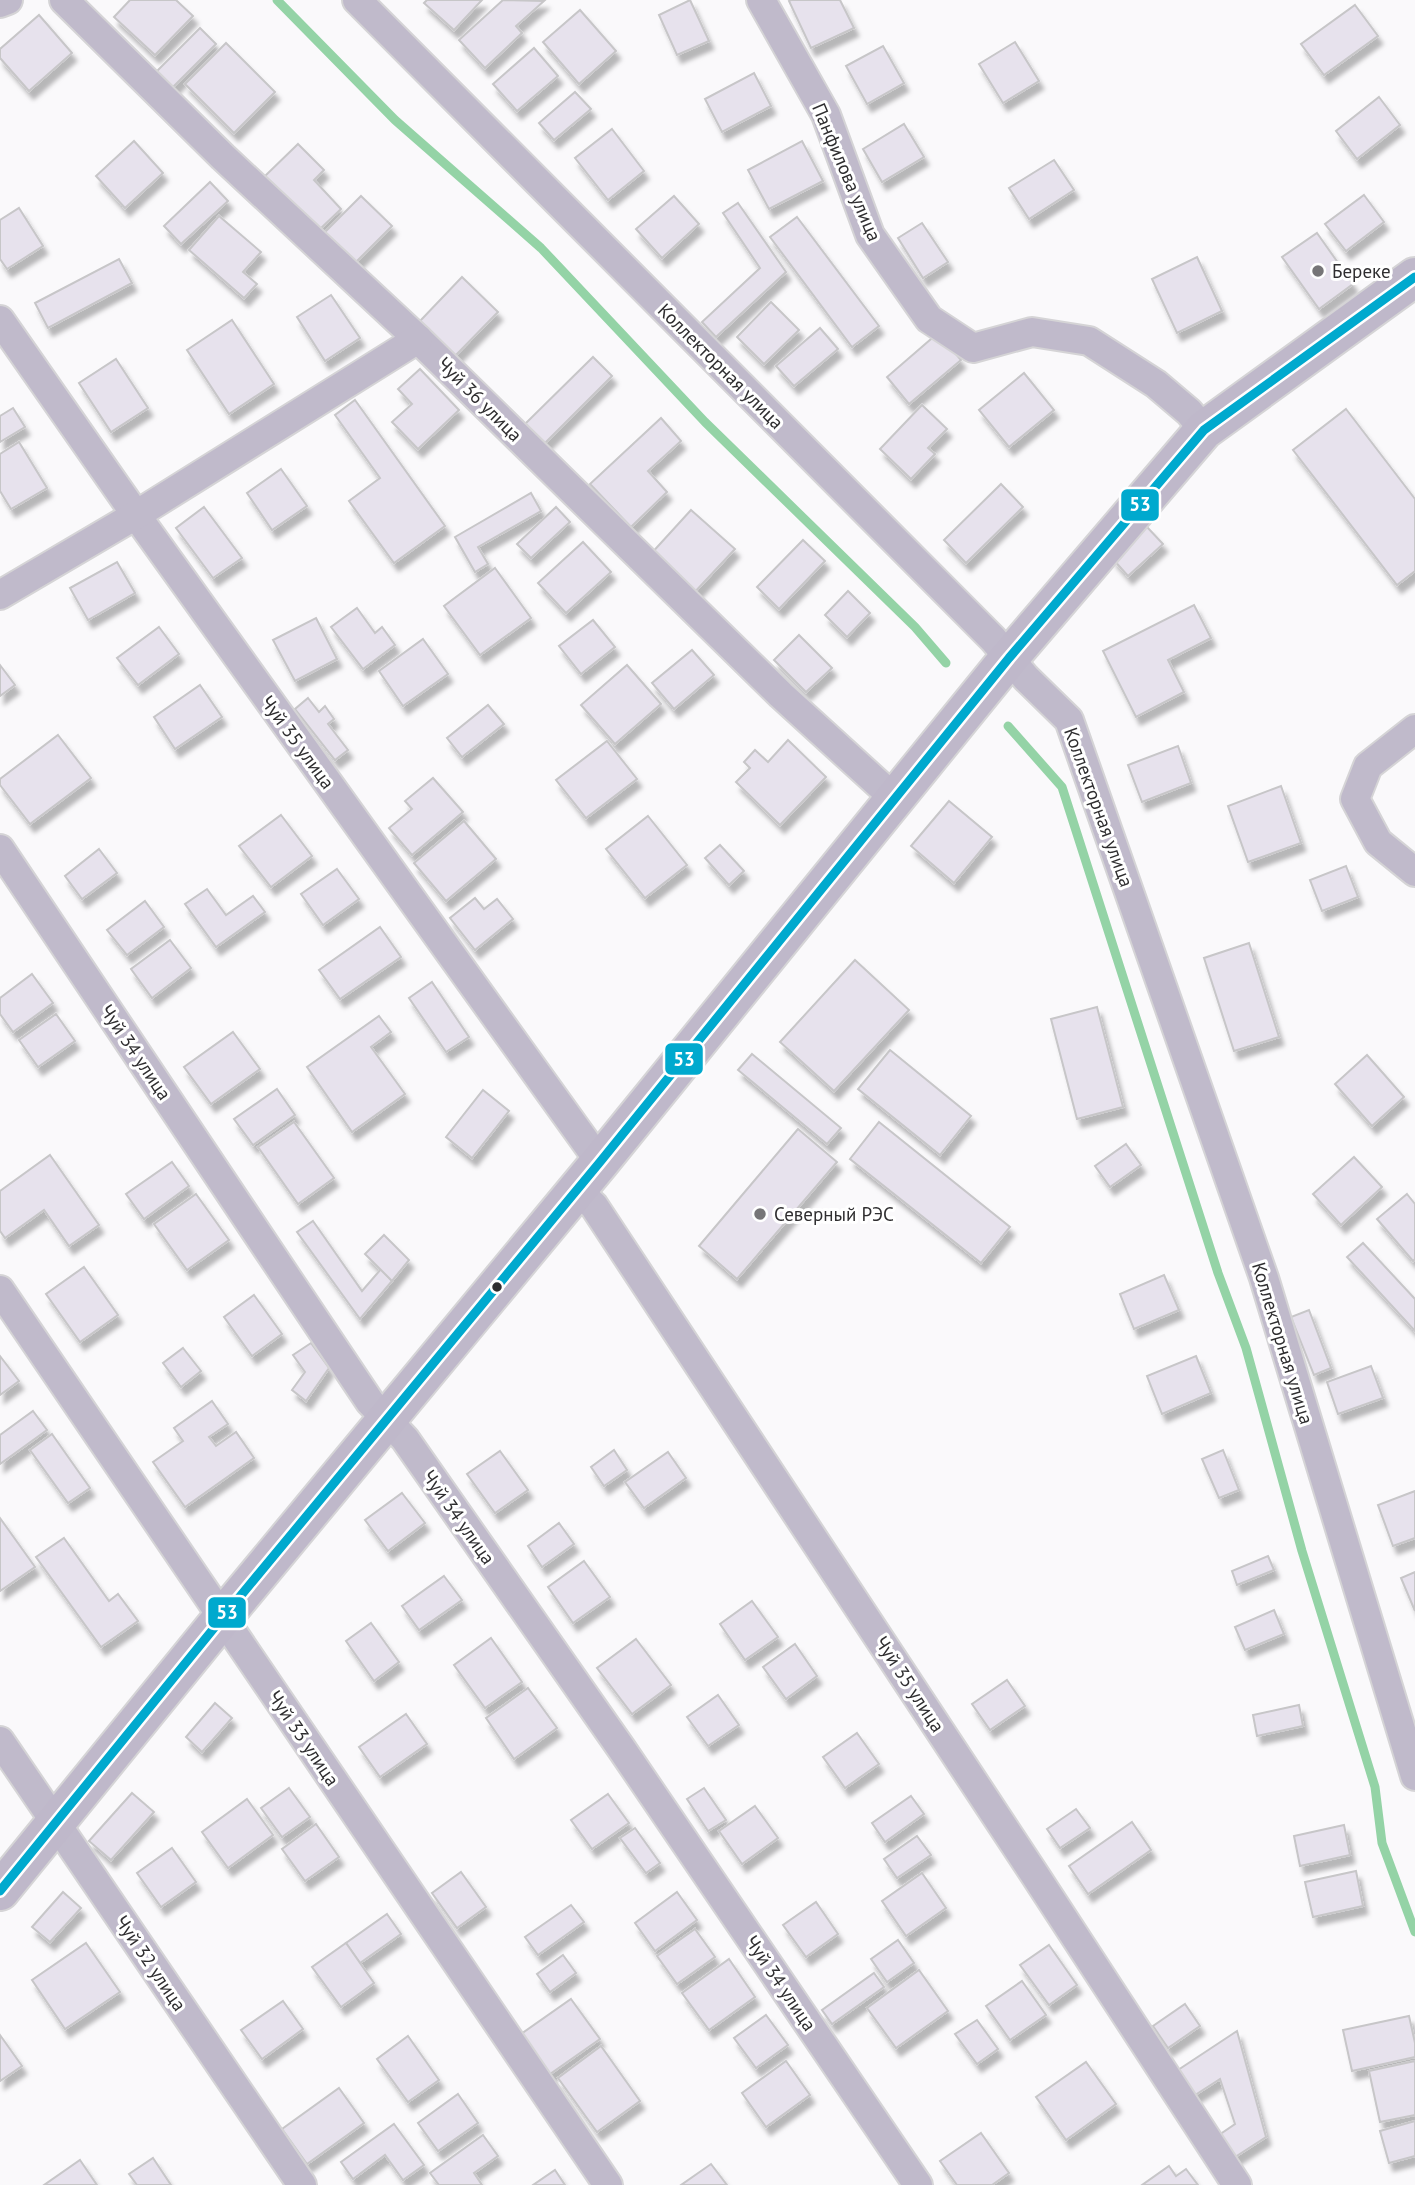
<svg xmlns="http://www.w3.org/2000/svg" width="1415" height="2185" font-family="'PT Sans',sans-serif">
	<style>
		.lines { fill: none; stroke-linecap: round; stroke-linejoin: round }
		.stream { stroke: #94d3a6; stroke-width: 9 }
		.building { fill: #e7e2ed; stroke: #c7c6c8; stroke-width: 2; filter: url(#shadow) }
		.street-casing { stroke: #d5d4d6; stroke-width: 32 }
		.secondary-casing { stroke: #d5d4d6; stroke-width: 42 }
		.street { stroke: #c0bacb; stroke-width: 28 }
		.secondary { stroke: #bfb8ca; stroke-width: 38 }
		.bus-1-casing { stroke: #fff; stroke-width: 14 }
		.bus-1 { stroke: #00a9ce; stroke-width: 9 }
		.poi-dot { fill: #767577; stroke: #fff; stroke-width: 2.5 }
		.bus-dot { fill: #2f2e30; stroke: #fff; stroke-width: 2.5 }
		.labels { text-anchor: middle; dominant-baseline: central; stroke-width: 6; stroke-linejoin: round; paint-order: stroke }
		.street-label { font-size: 19px; fill: #2f2e30; stroke: #fff }
		.poi-label { font-size: 19px; fill: #2f2e30; stroke: #fff; text-anchor: start }
		.line-badge { stroke: #fff; stroke-width: 2.5 }
		.badge-label { font-size: 19px; text-anchor: middle; font-weight: bold; fill: #fff }
	</style>
	<defs>
		<filter id="shadow"><feDropShadow dx="4.5" dy="8" stdDeviation="2" flood-color="#0004"/></filter>
	</defs>
	<rect width="100%" height="100%" fill="#faf9fb"/>
	<g class="lines">
		<!-- stream -->
		<g class="stream">
			<path d="M277,0L395,120L541,248L705,422L915,627L946,663"/>
			<path d="M1008,726L1062,787L1218,1273L1246,1348L1302,1551L1375,1787L1382,1843L1415,1932"/>
		</g>
	</g>
	<!-- building -->
	<g class="building">
		<path d="M130,0H176L193,16L155,55L114,17Z"/>
		<path d="M427,0H482L454,30L424,3Z"/>
		<path d="M503,0L544,1L516,26L522,33L485,68L459,40Z"/>
		<path d="M690,0L709,41L677,55L659,15Z"/>
		<path d="M791,0H840L854,28L811,48L789,1Z"/>
		<path d="M1355,5L1378,36L1324,75L1301,44Z"/>
		<path d="M580,10L616,51L579,84L543,42Z"/>
		<path d="M39,15L72,53L29,91L0,58V49Z"/>
		<path d="M200,28L216,44L170,90L154,74Z"/>
		<path d="M1015,42L1039,81L1003,103L979,64Z"/>
		<path d="M226,43L275,92L234,133L185,84Z"/>
		<path d="M883,46L904,83L867,104L846,66Z"/>
		<path d="M534,48L558,76L517,111L493,84Z"/>
		<path d="M754,73L771,106L722,132L705,99Z"/>
		<path d="M575,92L591,109L554,140L539,123Z"/>
		<path d="M1379,97L1400,125L1357,159L1336,131Z"/>
		<path d="M904,124L924,157L882,182L863,149Z"/>
		<path d="M612,129L644,171L608,200L575,158Z"/>
		<path d="M134,141L163,173L125,208L96,176Z"/>
		<path d="M802,141L823,181L769,209L748,170Z"/>
		<path d="M298,144L324,170L314,180L341,209L319,230L265,176Z"/>
		<path d="M1054,160L1074,190L1029,219L1009,188Z"/>
		<path d="M210,182L228,201L181,244L164,226Z"/>
		<path d="M1364,195L1384,222L1346,251L1325,224Z"/>
		<path d="M361,196L392,226L354,264L324,233Z"/>
		<path d="M674,196L699,224L662,258L636,229Z"/>
		<path d="M738,203L786,272L716,337L702,322L760,268L723,213Z"/>
		<path d="M19,208L43,246L7,269L0,259V220Z"/>
		<path d="M219,216L261,252L243,272L257,284L244,298L189,250Z"/>
		<path d="M797,217L879,326L852,347L770,237Z"/>
		<path d="M922,223L948,262L923,278L898,238Z"/>
		<path d="M1317,233L1353,284L1319,309L1282,257Z"/>
		<path d="M1197,257L1222,311L1177,333L1152,279Z"/>
		<path d="M119,259L132,283L48,328L35,303Z"/>
		<path d="M462,277L498,312L455,356L420,321Z"/>
		<path d="M331,295L360,338L325,361L297,317Z"/>
		<path d="M771,302L799,330L764,364L737,337Z"/>
		<path d="M232,320L274,384L229,414L187,350Z"/>
		<path d="M820,328L838,349L794,386L776,366Z"/>
		<path d="M938,333L961,360L909,404L887,377Z"/>
		<path d="M593,357L612,376L545,443L525,424Z"/>
		<path d="M116,359L148,408L111,432L79,383Z"/>
		<path d="M420,369L459,410L418,449L392,422L412,404L398,389Z"/>
		<path d="M1024,373L1054,410L1009,447L979,410Z"/>
		<path d="M355,400L445,526L394,563L349,501L380,478L335,415Z"/>
		<path d="M922,405L947,429L928,448L935,454L911,479L880,449Z"/>
		<path d="M13,408L25,427L0,442V416Z"/>
		<path d="M1346,409L1415,499V571L1397,585L1293,450Z"/>
		<path d="M661,418L681,441L648,471L667,492L631,527L590,484Z"/>
		<path d="M19,442L47,488L11,509L0,491V454Z"/>
		<path d="M281,469L307,506L272,530L247,493Z"/>
		<path d="M1001,484L1023,507L966,563L944,540Z"/>
		<path d="M531,493L541,511L478,547L488,564L475,572L455,537Z"/>
		<path d="M204,507L242,558L213,578L176,528Z"/>
		<path d="M556,507L570,522L531,558L517,544Z"/>
		<path d="M691,510L735,549L692,595L649,556Z"/>
		<path d="M1147,527L1163,544L1128,576L1112,558Z"/>
		<path d="M803,540L825,561L779,609L757,587Z"/>
		<path d="M583,542L611,572L566,613L538,583Z"/>
		<path d="M117,562L135,593L88,620L70,588Z"/>
		<path d="M495,568L531,618L480,655L444,606Z"/>
		<path d="M848,591L870,613L847,637L825,615Z"/>
		<path d="M1194,605L1211,638L1168,660L1184,692L1136,717L1103,651Z"/>
		<path d="M357,608L375,633L382,627L395,645L363,669L331,627Z"/>
		<path d="M316,618L337,659L295,681L273,640Z"/>
		<path d="M593,620L615,647L581,674L559,646Z"/>
		<path d="M159,627L179,654L138,685L117,658Z"/>
		<path d="M799,635L832,668L806,692L774,660Z"/>
		<path d="M423,639L448,674L403,706L379,671Z"/>
		<path d="M692,650L714,675L674,709L652,683Z"/>
		<path d="M0,665L15,685L0,696Z"/>
		<path d="M627,665L661,704L615,744L581,705Z"/>
		<path d="M200,685L222,717L175,749L154,717Z"/>
		<path d="M308,698L319,712L325,706L334,719L328,724L348,750L335,760L295,709Z"/>
		<path d="M488,705L504,724L462,757L447,738Z"/>
		<path d="M58,735L91,778L30,824L0,785V779Z"/>
		<path d="M788,740L826,777L780,825L736,782L750,768L744,762L755,750L768,762Z"/>
		<path d="M607,741L637,779L586,818L556,780Z"/>
		<path d="M1178,746L1191,783L1142,802L1128,765Z"/>
		<path d="M433,778L463,812L412,855L389,828L412,809L405,801Z"/>
		<path d="M1281,786L1301,843L1248,862L1228,806Z"/>
		<path d="M949,801L992,837L954,883L911,846Z"/>
		<path d="M281,815L312,856L271,887L239,846Z"/>
		<path d="M648,816L687,865L645,898L606,849Z"/>
		<path d="M464,821L496,859L446,901L414,863Z"/>
		<path d="M720,845L744,871L729,885L705,858Z"/>
		<path d="M99,849L117,873L82,899L65,876Z"/>
		<path d="M1346,866L1358,897L1322,911L1310,880Z"/>
		<path d="M337,869L359,899L323,925L301,894Z"/>
		<path d="M207,889L226,915L253,896L265,912L216,947L185,904Z"/>
		<path d="M475,898L484,909L497,899L513,919L475,950L450,918Z"/>
		<path d="M145,901L164,927L127,955L107,930Z"/>
		<path d="M380,927L401,957L340,999L319,970Z"/>
		<path d="M170,940L191,968L152,998L131,969Z"/>
		<path d="M1249,943L1279,1037L1234,1051L1204,958Z"/>
		<path d="M855,960L909,1010L834,1091L780,1042Z"/>
		<path d="M32,974L53,1003L13,1032L0,1014V998Z"/>
		<path d="M432,982L469,1037L446,1052L409,998Z"/>
		<path d="M1097,1007L1123,1107L1077,1119L1051,1019Z"/>
		<path d="M56,1014L75,1041L38,1067L19,1040Z"/>
		<path d="M379,1016L391,1032L371,1047L405,1094L352,1132L307,1067Z"/>
		<path d="M233,1032L260,1069L211,1104L184,1067Z"/>
		<path d="M890,1050L971,1116L940,1155L858,1089Z"/>
		<path d="M752,1054L841,1128L827,1144L738,1070Z"/>
		<path d="M1367,1055L1404,1097L1372,1126L1335,1084Z"/>
		<path d="M277,1089L295,1115L253,1145L234,1119Z"/>
		<path d="M483,1090L509,1111L472,1158L446,1137Z"/>
		<path d="M294,1122L334,1178L298,1204L258,1147Z"/>
		<path d="M879,1122L1010,1227L981,1263L850,1159Z"/>
		<path d="M798,1129L837,1162L737,1279L699,1246Z"/>
		<path d="M1126,1144L1141,1165L1110,1187L1095,1166Z"/>
		<path d="M50,1155L99,1225L69,1246L44,1210L5,1238L0,1231V1191Z"/>
		<path d="M1354,1157L1382,1187L1341,1225L1313,1194Z"/>
		<path d="M172,1162L189,1186L144,1219L126,1194Z"/>
		<path d="M196,1194L229,1240L187,1270L154,1224Z"/>
		<path d="M1407,1194L1415,1204V1259L1413,1261L1377,1219Z"/>
		<path d="M313,1221L362,1291L381,1269L392,1281L360,1319L297,1232Z"/>
		<path d="M384,1235L409,1260L392,1281L365,1254Z"/>
		<path d="M1363,1243L1415,1299V1331L1347,1257Z"/>
		<path d="M84,1267L118,1315L80,1342L46,1294Z"/>
		<path d="M1164,1275L1179,1310L1134,1329L1120,1294Z"/>
		<path d="M254,1295L282,1334L252,1356L224,1317Z"/>
		<path d="M1309,1310L1331,1368L1314,1375L1291,1317Z"/>
		<path d="M311,1343L329,1368L306,1401L292,1390L305,1372L293,1355Z"/>
		<path d="M183,1348L201,1371L181,1387L163,1363Z"/>
		<path d="M0,1356L19,1381L0,1395Z"/>
		<path d="M1196,1356L1211,1393L1162,1414L1147,1376Z"/>
		<path d="M1371,1366L1383,1398L1338,1414L1327,1382Z"/>
		<path d="M212,1401L228,1424L209,1437L216,1446L236,1432L254,1458L185,1507L153,1462L183,1441L174,1428Z"/>
		<path d="M33,1411L47,1430L0,1464V1435Z"/>
		<path d="M52,1434L90,1488L68,1503L30,1450Z"/>
		<path d="M614,1450L627,1470L604,1486L591,1467Z"/>
		<path d="M1223,1450L1239,1490L1219,1498L1202,1459Z"/>
		<path d="M500,1451L528,1490L495,1513L467,1474Z"/>
		<path d="M668,1452L686,1478L644,1508L625,1482Z"/>
		<path d="M1415,1491V1538L1393,1546L1378,1505Z"/>
		<path d="M402,1493L425,1523L388,1551L365,1520Z"/>
		<path d="M0,1518L35,1567L0,1591Z"/>
		<path d="M559,1523L574,1544L542,1567L528,1546Z"/>
		<path d="M64,1538L109,1601L118,1594L138,1621L101,1647L36,1557Z"/>
		<path d="M1268,1556L1274,1570L1237,1585L1232,1571Z"/>
		<path d="M584,1561L610,1597L573,1623L548,1587Z"/>
		<path d="M1415,1572V1611L1401,1578Z"/>
		<path d="M444,1576L462,1600L419,1630L402,1606Z"/>
		<path d="M752,1601L778,1637L745,1660L720,1624Z"/>
		<path d="M1274,1610L1284,1634L1245,1650L1235,1627Z"/>
		<path d="M371,1623L399,1662L374,1681L346,1641Z"/>
		<path d="M491,1638L522,1682L485,1708L454,1665Z"/>
		<path d="M636,1639L671,1685L632,1714L597,1668Z"/>
		<path d="M795,1644L817,1676L786,1699L763,1667Z"/>
		<path d="M1007,1680L1025,1706L990,1730L972,1704Z"/>
		<path d="M528,1688L557,1728L514,1759L486,1718Z"/>
		<path d="M718,1695L739,1725L708,1746L687,1717Z"/>
		<path d="M215,1703L232,1718L202,1752L186,1737Z"/>
		<path d="M1299,1705L1303,1726L1257,1736L1253,1715Z"/>
		<path d="M406,1714L427,1744L380,1777L359,1747Z"/>
		<path d="M857,1733L879,1764L845,1788L823,1757Z"/>
		<path d="M289,1788L310,1817L282,1837L261,1808Z"/>
		<path d="M704,1788L726,1820L708,1831L687,1799Z"/>
		<path d="M132,1793L154,1812L111,1860L89,1841Z"/>
		<path d="M608,1794L629,1823L592,1849L571,1820Z"/>
		<path d="M911,1796L924,1814L885,1842L872,1823Z"/>
		<path d="M247,1799L273,1835L228,1868L202,1832Z"/>
		<path d="M755,1806L778,1838L742,1864L719,1831Z"/>
		<path d="M1076,1809L1090,1828L1060,1848L1047,1829Z"/>
		<path d="M1132,1822L1151,1850L1088,1894L1069,1866Z"/>
		<path d="M316,1824L339,1857L305,1881L282,1849Z"/>
		<path d="M1344,1825L1350,1855L1300,1866L1294,1836Z"/>
		<path d="M635,1828L660,1863L646,1873L620,1838Z"/>
		<path d="M917,1836L931,1855L897,1878L884,1859Z"/>
		<path d="M172,1848L196,1882L161,1907L137,1873Z"/>
		<path d="M1356,1871L1363,1906L1313,1917L1305,1882Z"/>
		<path d="M461,1872L486,1907L457,1928L432,1893Z"/>
		<path d="M922,1873L946,1908L906,1936L882,1901Z"/>
		<path d="M63,1892L81,1908L50,1942L32,1927Z"/>
		<path d="M677,1892L697,1920L655,1951L635,1923Z"/>
		<path d="M816,1902L838,1934L806,1957L783,1925Z"/>
		<path d="M571,1905L584,1922L538,1955L525,1937Z"/>
		<path d="M387,1914L401,1934L360,1963L346,1943Z"/>
		<path d="M695,1929L715,1957L677,1984L657,1956Z"/>
		<path d="M898,1940L914,1963L887,1982L871,1959Z"/>
		<path d="M86,1943L120,1992L65,2029L32,1980Z"/>
		<path d="M346,1943L374,1983L341,2007L312,1967Z"/>
		<path d="M1049,1945L1077,1985L1049,2005L1020,1965Z"/>
		<path d="M563,1955L576,1973L550,1992L537,1974Z"/>
		<path d="M729,1959L755,1997L709,2030L682,1993Z"/>
		<path d="M919,1970L948,2011L896,2048L867,2008Z"/>
		<path d="M874,1973L884,1987L832,2024L822,2010Z"/>
		<path d="M1022,1981L1046,2015L1010,2040L986,2006Z"/>
		<path d="M571,1999L600,2039L550,2074L521,2034Z"/>
		<path d="M283,2001L303,2029L262,2059L241,2030Z"/>
		<path d="M1185,2004L1200,2026L1168,2048L1153,2026Z"/>
		<path d="M766,2015L788,2045L756,2068L734,2038Z"/>
		<path d="M1409,2016L1415,2043V2057L1352,2071L1343,2030Z"/>
		<path d="M977,2020L998,2049L977,2064L955,2034Z"/>
		<path d="M1237,2031L1266,2137L1232,2159L1216,2137L1235,2124L1220,2079L1192,2097L1175,2072Z"/>
		<path d="M0,2035L22,2066L0,2081Z"/>
		<path d="M408,2036L439,2080L408,2102L377,2059Z"/>
		<path d="M601,2046L640,2101L597,2132L558,2078Z"/>
		<path d="M786,2061L810,2095L766,2127L742,2093Z"/>
		<path d="M1415,2061V2115L1380,2122L1369,2071Z"/>
		<path d="M1086,2062L1116,2104L1066,2140L1036,2097Z"/>
		<path d="M339,2088L364,2123L307,2164L282,2129Z"/>
		<path d="M458,2094L478,2123L438,2151L418,2123Z"/>
		<path d="M1415,2121V2156L1389,2163L1380,2131Z"/>
		<path d="M394,2124L424,2165L403,2180L385,2155L353,2179L341,2162Z"/>
		<path d="M981,2133L1009,2173L992,2185H957L940,2161Z"/>
		<path d="M483,2135L498,2156L474,2173L482,2185H439L430,2173Z"/>
		<path d="M153,2158L171,2185H137L129,2174Z"/>
		<path d="M80,2160L97,2185H44Z"/>
		<path d="M711,2164L727,2185H681Z"/>
		<path d="M1169,2166L1176,2176L1186,2169L1198,2185H1142Z"/>
		<path d="M555,2170L565,2185H533Z"/>
	</g>
	<g class="lines">
		<defs>
			<g id="street">
				<path d="M64,0L223,157L418,339L781,695L895,799"/>
				<path d="M357,0L993,639L1026,678L1069,720L1264,1278L1415,1776"/>
				<path d="M761,0L826,115L870,235L929,319L973,348L1032,332L1089,341L1156,384L1189,412L1204,430"/>
				<path d="M0,3L8,0"/>
				<path d="M0,320L136,515L600,1162"/>
				<path d="M0,595L136,515L418,339"/>
				<path d="M1415,729L1368,766L1355,799L1378,842L1415,872"/>
				<path d="M0,849L370,1402L405,1439L621,1748L918,2185"/>
				<path d="M576,1189L594,1206L1033,1872L1237,2185"/>
				<path d="M0,1290L608,2185"/>
				<path d="M0,1741L302,2185"/>
			</g>
			<path id="secondary" d="M0,1891L223,1617L600,1162L1009,658L1204,430L1415,277"/>
		</defs>
		<!-- street casing -->
		<use href="#street" class="street-casing"/>
		<!-- secondary casing -->
		<use href="#secondary" class="secondary-casing"/>
		<!-- street -->
		<use href="#street" class="street"/>
		<!-- secondary -->
		<use href="#secondary" class="secondary"/>
		<defs>
			<path id="bus-1" d="M0,1891L223,1617L600,1162L1009,658L1204,430L1415,277"/>
		</defs>
		<!-- bus-1 casing -->
		<use href="#bus-1" class="bus-1-casing"/>
		<!-- bus-1 -->
		<use href="#bus-1" class="bus-1"/>
	</g>
	<!-- markers -->
	<g class="poi-dot">
		<circle cx="1318" cy="271" r="7"/>
		<circle cx="760" cy="1214" r="7"/>
	</g>
	<circle class="bus-dot" cx="497" cy="1287" r="6"/>
	<g class="labels">
		<!-- street labels -->
		<g class="street-label">
			<text transform="translate(847 172) rotate(67)">Панфилова улица</text>
			<text transform="translate(721 366) rotate(45)">Коллекторная улица</text>
			<text transform="translate(480 399) rotate(45)">Чуй 36 улица</text>
			<text transform="translate(298 742) rotate(54)">Чуй 35 улица</text>
			<text transform="translate(1099 807) rotate(70)">Коллекторная улица</text>
			<text transform="translate(136 1052) rotate(56)">Чуй 34 улица</text>
			<text transform="translate(1283 1343) rotate(73)">Коллекторная улица</text>
			<text transform="translate(459 1517) rotate(55)">Чуй 34 улица</text>
			<text transform="translate(910 1684) rotate(57)">Чуй 35 улица</text>
			<text transform="translate(304 1738) rotate(56)">Чуй 33 улица</text>
			<text transform="translate(151 1963) rotate(56)">Чуй 32 улица</text>
			<text transform="translate(781 1983) rotate(56)">Чуй 34 улица</text>
		</g>
		<!-- poi labels -->
		<g class="poi-label">
			<text x="1332" y="271">Береке</text>
			<text x="774" y="1214">Северный РЭС</text>
		</g>
	</g>
	<g class="line-badge">
		<rect x="1120" y="488" width="40" height="34" rx="7" fill="#00a9ce"/>
		<rect x="664" y="1042" width="40" height="34" rx="7" fill="#00a9ce"/>
		<rect x="207" y="1596" width="40" height="33" rx="7" fill="#00a9ce"/>
	</g>
	<g class="badge-label">
		<text x="1140" y="511">53</text>
		<text x="684" y="1066">53</text>
		<text x="227" y="1619">53</text>
	</g>
</svg>
